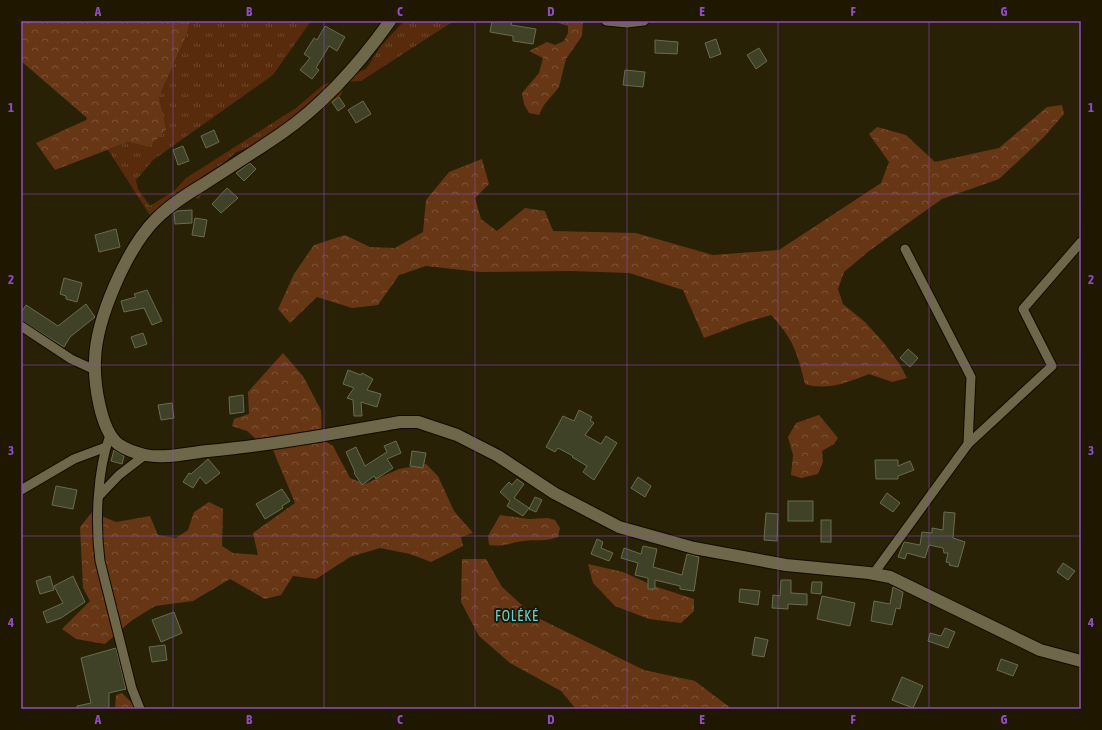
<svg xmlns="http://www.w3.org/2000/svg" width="1102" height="730" font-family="'Asap Condensed',sans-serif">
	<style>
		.grass { fill: url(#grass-tufts) }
		.forest { fill: url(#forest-crowns) }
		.building { fill: #3f4227; stroke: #686c4f }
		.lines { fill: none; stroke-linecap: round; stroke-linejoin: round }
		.street-casing { stroke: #110a00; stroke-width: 11 }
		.secondary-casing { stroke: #110a00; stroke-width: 14 }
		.street { stroke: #6f674a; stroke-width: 9 }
		.secondary { stroke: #6f674a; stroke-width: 12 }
		.grid { fill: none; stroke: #8e4ec1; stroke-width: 1; stroke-opacity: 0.55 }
		.labels { text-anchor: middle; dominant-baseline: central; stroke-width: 4; stroke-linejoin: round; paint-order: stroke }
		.quarter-label { font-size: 14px; letter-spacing: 1px; fill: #66d3d5; stroke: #1f1700 }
		.neatline { fill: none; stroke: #8e4ec1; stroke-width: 1.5 }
		.grid-label { font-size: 13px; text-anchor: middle; font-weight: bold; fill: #8e4ec1 }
	</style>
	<defs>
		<pattern id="grass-tufts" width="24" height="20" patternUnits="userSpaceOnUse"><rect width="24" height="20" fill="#572b0b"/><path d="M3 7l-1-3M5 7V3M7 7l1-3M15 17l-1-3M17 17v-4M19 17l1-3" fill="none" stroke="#6f492d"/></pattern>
		<pattern id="forest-crowns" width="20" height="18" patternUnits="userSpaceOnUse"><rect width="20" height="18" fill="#673615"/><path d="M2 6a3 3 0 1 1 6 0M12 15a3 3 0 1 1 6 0" fill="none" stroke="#7c5236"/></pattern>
	</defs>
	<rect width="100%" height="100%" fill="#282105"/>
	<!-- grass -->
	<path class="grass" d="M190,21H311L273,75L153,160L136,180L138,189L150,206L174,191L186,178L296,108L323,85L366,69L381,46L404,21H454L361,81L346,82L341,95L295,131L236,152L209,177L199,199L177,192L151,217L108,150L128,142L149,147L165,130L159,97L187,34Z"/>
	<!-- forest -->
	<g class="forest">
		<path d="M21,21H190L187,34L159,97L166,130L149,147L128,142L55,170L36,143L86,120L87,118L21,61Z"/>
		<path d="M552,21H583L582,36L566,59L559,87L544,105L539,115L529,113L524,104L522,93L539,73L543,58L529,51L547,42L555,45L564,41L568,33V26Z"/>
		<path d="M1062,105L1064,114L1044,137L999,179L942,199L869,251L844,272L838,289L843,304L865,322L884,343L899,363L907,378L892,382L869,374C849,382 827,391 805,384C797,352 794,340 771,315L747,322L704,338L683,290L629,273L570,271L480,272L426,266L399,275L378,305L352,308L317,297L290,323L278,309L294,274L314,245L345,235L370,247L395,248L423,232L426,200L449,172L482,159L489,184L475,198L481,219L497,231L525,208L545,211L553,231L636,233L713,255L779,250L881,183L889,162L869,134L877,127L906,135L935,162L999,148L1047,107Z"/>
		<path d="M283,353L303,376L321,410L322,439L333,446L350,478L365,484L399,469L426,464L438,476L454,511L473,533L461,537L463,546L431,562L410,554L380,548L350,557L316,579L293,576L281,595L265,599L230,579L193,601L155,606L131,621L105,644L76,639L62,629L90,601L83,588L80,527L92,512L116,522L150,516L158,535L176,538L188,530L194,512L209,502L223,509L222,546L233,553L258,555L253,533L295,503L273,450L257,440L247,431L232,426L234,419L249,414L248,392Z"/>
		<path d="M819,415L838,438L834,444L822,451L823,462L818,474L801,478L791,475L793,455L788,437L796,423Z"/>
		<path d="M500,515L529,519L548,518L555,520L560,528L558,537C544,542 537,539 523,541C508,543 506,547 489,545L488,536Z"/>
		<path d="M462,559H486L502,587L534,616L644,670L695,681L732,709H576L561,691L510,663L479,636L461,602Z"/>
		<path d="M588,564L623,572L654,586L694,599V611L681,623L649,619L615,606L593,583Z"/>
		<path d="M122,693L138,709H115L116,695Z"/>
	</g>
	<!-- building -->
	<g class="building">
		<path d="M492,21H512L511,25L536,29L533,44L513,41V36L490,32Z"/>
		<path d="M325,26L345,37L337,51L329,46L316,68L319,70L312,79L300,70L310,58L304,54L314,38L317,40Z"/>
		<path d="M716,39L721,54L710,58L705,43Z"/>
		<path d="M655,40L678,42L677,54L655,53Z"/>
		<path d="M759,48L767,61L756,69L747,55Z"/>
		<path d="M625,70L645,72L643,87L623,85Z"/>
		<path d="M339,97L345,106L338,111L332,102Z"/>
		<path d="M363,101L371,114L356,123L348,110Z"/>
		<path d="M214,130L219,142L206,148L201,136Z"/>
		<path d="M183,146L189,161L178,165L173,150Z"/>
		<path d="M250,163L256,169L244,181L236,173Z"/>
		<path d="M227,188L238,198L221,213L212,204Z"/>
		<path d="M192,210V223L175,224L174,213L177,211Z"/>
		<path d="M195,218L207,220L204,237L192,235Z"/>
		<path d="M116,229L120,247L99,252L95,235Z"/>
		<path d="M64,278L82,283L77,302L66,299V296L60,294Z"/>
		<path d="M147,290L162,321L152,325L144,308L124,312L121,301L136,297L134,294Z"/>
		<path d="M86,304L95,317L70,337L64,347L21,320V313L26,305L58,326Z"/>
		<path d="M143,333L147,344L135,348L131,337Z"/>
		<path d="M908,349L918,358L910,367L900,358Z"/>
		<path d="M348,370L361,375L362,373L373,379L367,390L381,394L377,407L361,402L362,416H354L353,400L347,398L354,388L343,384Z"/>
		<path d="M243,395L244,412L230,414L229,397Z"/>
		<path d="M172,403L174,418L161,420L158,405Z"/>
		<path d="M579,410L592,417L590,420L594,423L585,435L601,444L606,436L617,443L594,480L583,472L587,466L572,457L573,456L558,448L555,452L546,447L563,416L574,421Z"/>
		<path d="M396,441L401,453L387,459L393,468L376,479L374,476L362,485L354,473L355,472L346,452L356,447L365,466L387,452L384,446Z"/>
		<path d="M114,450L124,456L122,464L111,461Z"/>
		<path d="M412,451L426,453L423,468L410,466Z"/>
		<path d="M208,459L220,473L206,484L200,477L193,488L183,482L189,473L191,474Z"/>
		<path d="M875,460H898V466L910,461L914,470L898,476V479H876Z"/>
		<path d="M638,477L651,486L645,497L631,488Z"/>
		<path d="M517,479L524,484L514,498L529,508L523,516L507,506L510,501L500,492L509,482L512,485Z"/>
		<path d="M56,486L77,490L73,509L52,505Z"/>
		<path d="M282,489L290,501L282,506L283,508L265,519L256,504Z"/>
		<path d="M887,493L900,503L893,512L880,503Z"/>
		<path d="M535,497L542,500L536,512L529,509Z"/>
		<rect x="788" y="501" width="25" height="20"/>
		<path d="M944,512L955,513L953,538L965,542L958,567L949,565L950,563L946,562L948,553H944L943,548L929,545L925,558L907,553L905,559L898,557L904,542L920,545L922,532L932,533V528L943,530Z"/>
		<path d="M766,513L778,514L777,541L764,540Z"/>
		<rect x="821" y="520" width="10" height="22"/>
		<path d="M597,539L603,542L601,548L613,553L609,561L591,554Z"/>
		<path d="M643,546L657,549L653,567L682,575L687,554L699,557L694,591L680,589V586L655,580V589H648V578L635,575L638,563L621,558L624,548L641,554Z"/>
		<path d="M1063,563L1075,571L1068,580L1057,572Z"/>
		<path d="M50,576L54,590L40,594L36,581Z"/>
		<path d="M73,576L85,602L61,618L47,623L43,612L63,603L54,586Z"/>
		<path d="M781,580H791V593L807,594V605L788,604V609L772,608L773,595L780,596Z"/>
		<path d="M812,582H822L821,594L811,593Z"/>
		<path d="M893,587L903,592L900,609L896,608L892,625L871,621L874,601L890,604Z"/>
		<path d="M740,589L760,591L758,605L739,602Z"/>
		<path d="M822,596L855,603L850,626L817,619Z"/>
		<path d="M174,612L182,633L161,642L152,620Z"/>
		<path d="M945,628L955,632L948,648L928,641L930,633L941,636Z"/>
		<path d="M755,637L768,640L764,657L752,655Z"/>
		<path d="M165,645L167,660L152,662L149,647Z"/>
		<path d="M116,648L126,689L109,693V709H77V706L91,703L81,658Z"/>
		<path d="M1001,659L1018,665L1013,676L997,670Z"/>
		<path d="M902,677L923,686L913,708L892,700Z"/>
	</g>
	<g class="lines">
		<defs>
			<g id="street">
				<path d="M606,21L627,23L644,21"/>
				<path d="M905,249L971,377L968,444"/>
				<path d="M21,326L71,359L95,370"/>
				<path d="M110,435C97,471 95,523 100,561L132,689L140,709"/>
				<path d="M21,490L74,459L106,447"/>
				<path d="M99,496L119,475L145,455"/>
				<path d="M874,573L968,444L1052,366L1023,309L1081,242"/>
			</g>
			<path id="secondary" d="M390,21C360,63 324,104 282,133C256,151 230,167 204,184C187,194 170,205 156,219C127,248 96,319 95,360C94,382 100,429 118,444C125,449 136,453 145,455C165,459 188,453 208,451C273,445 337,433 400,422H418L457,435L498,456L554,493L619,527L694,548L786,565L869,573L890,577L1040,650L1081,661"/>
		</defs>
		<!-- street casing -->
		<use href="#street" class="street-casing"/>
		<!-- secondary casing -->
		<use href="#secondary" class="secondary-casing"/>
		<!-- street -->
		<use href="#street" class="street"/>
		<!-- secondary -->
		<use href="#secondary" class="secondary"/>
	</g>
	<!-- grid -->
	<path class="grid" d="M173,21V709M324,21V709M475,21V709M627,21V709M778,21V709M929,21V709M21,194H1081M21,365H1081M21,536H1081"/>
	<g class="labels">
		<!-- quarter labels -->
		<g class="quarter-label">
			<text x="517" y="616">FOLÉKÉ</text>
		</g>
	</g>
	<!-- border -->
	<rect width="1102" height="730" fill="none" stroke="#1f1700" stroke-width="44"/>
	<rect x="22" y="22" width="1058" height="686" class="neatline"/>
	<g class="grid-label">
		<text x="98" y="16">A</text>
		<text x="249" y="16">B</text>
		<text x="400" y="16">C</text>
		<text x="551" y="16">D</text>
		<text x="702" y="16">E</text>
		<text x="853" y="16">F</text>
		<text x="1004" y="16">G</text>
		<text x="11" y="112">1</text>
		<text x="1091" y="112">1</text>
		<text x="11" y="284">2</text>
		<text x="1091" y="284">2</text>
		<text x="11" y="455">3</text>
		<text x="1091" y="455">3</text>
		<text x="11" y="627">4</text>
		<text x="1091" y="627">4</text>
		<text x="98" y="724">A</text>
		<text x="249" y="724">B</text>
		<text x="400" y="724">C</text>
		<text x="551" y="724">D</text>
		<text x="702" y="724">E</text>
		<text x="853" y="724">F</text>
		<text x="1004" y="724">G</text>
	</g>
</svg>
